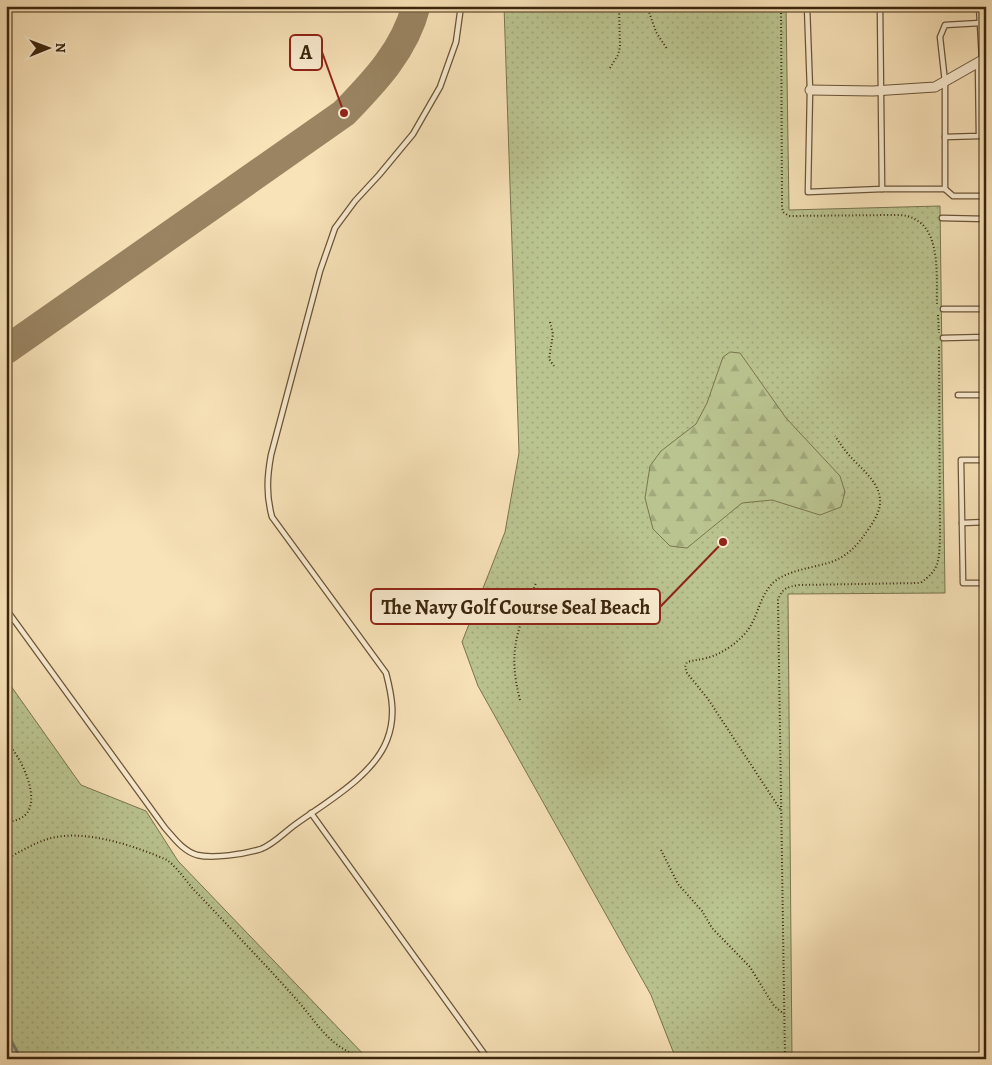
<svg xmlns="http://www.w3.org/2000/svg" width="992" height="1065" font-family="Alegreya,serif">
	<style>
		.grass { fill: url(#grass-dots); stroke: #7a754e }
		.forest { fill: url(#forest-firs); stroke: #7a754e }
		.lines { fill: none; stroke-linecap: round; stroke-linejoin: round }
		.stream { stroke: #797f75; stroke-width: 3 }
		.taxiway { stroke: #9a8462; stroke-width: 29 }
		.lane-casing { stroke: #6a5538; stroke-width: 7 }
		.street-casing { stroke: #6a5538; stroke-width: 11 }
		.path { stroke: #3b260d; stroke-width: 2; stroke-dasharray: 1 2.5; stroke-linecap: butt }
		.lane { stroke: #faecd1; stroke-width: 4.5 }
		.street { stroke: #faecd1; stroke-width: 9 }
		.leader { fill: none; stroke: #8f2418; stroke-width: 2 }
		.callout-dot { fill: #8f2418; stroke: #faecd1; stroke-width: 2 }
		.callout { fill: #faecd1; stroke: #8f2418; stroke-width: 2 }
		.callout-label { font-size: 20px; text-anchor: middle; font-weight: bold; fill: #3b260d }
	</style>
	<defs>
		<pattern id="grass-dots" width="8" height="8" patternUnits="userSpaceOnUse" patternTransform="scale(1.25)"><rect width="8" height="8" fill="#bac490"/><path d="M2 2h.1M6 6h.1" fill="none" stroke="#a1a87b" stroke-width="1.8" stroke-linecap="round"/></pattern>
		<pattern id="forest-firs" width="22" height="20" patternUnits="userSpaceOnUse" patternTransform="scale(1.25)"><rect width="22" height="20" fill="#bac490"/><path d="M5 1l3.5 6h-7zM16 11l3.5 6h-7z" fill="#a1a87b"/></pattern>
	</defs>
	<rect width="100%" height="100%" fill="#f8e2b8"/>
	<filter id="stains"><feTurbulence type="fractalNoise" baseFrequency=".004" numOctaves="4"/><feColorMatrix values="0 0 0 0 .2 0 0 0 0 .09 0 0 0 0 .02 0 0 0 .5 -.17"/></filter>
	<radialGradient id="worn" r=".72"><stop offset=".6" stop-color="#630" stop-opacity="0"/><stop offset="1" stop-color="#630" stop-opacity=".3"/></radialGradient>
	<!-- grass -->
	<g class="grass">
		<path d="M504,6H786L789,210L940,206L945,593L788,594L792,1059H676L651,995L478,686L462,642L505,532L519,453Z"/>
		<path d="M6,679L81,785L146,811L178,861L368,1059H6Z"/>
	</g>
	<!-- forest -->
	<path class="forest" d="M730,352L740,353L786,418L840,476L845,492L841,507L820,515L772,500L742,503L687,548L670,546L653,529L645,498L650,466L661,451L696,424L707,403L723,357Z"/>
	<g class="lines">
		<!-- stream -->
		<path class="stream" d="M6,1031L21,1059"/>
		<!-- taxiway -->
		<path class="taxiway" d="M6,350L344,113C374,82 405,50 416,6"/>
		<defs>
			<g id="lane">
				<path d="M807,6L810,90L808,192L882,189L880,6"/>
				<path d="M979,6L982,60"/>
				<path d="M945,137L979,136L978,63"/>
				<path d="M882,189H945V82L940,37L945,25L980,23"/>
				<path d="M945,189L953,196H986"/>
				<path d="M942,218L986,219"/>
				<path d="M943,309H986"/>
				<path d="M943,338L986,337"/>
				<path d="M958,395H986"/>
				<path d="M986,460H961L963,583H986"/>
				<path d="M962,523L986,522"/>
				<path d="M6,609L165,828C174,838 183,851 197,855C213,859 245,854 261,849C272,845 283,834 292,827C323,804 373,777 387,740C396,717 392,696 386,673L272,517C266,495 267,477 271,455L320,271L335,228L355,201L379,175L413,134L440,87L456,42L461,6"/>
				<path d="M311,813L488,1059"/>
			</g>
			<path id="street" d="M810,90L873,91L935,87L986,58"/>
		</defs>
		<!-- lane casing -->
		<use href="#lane" class="lane-casing"/>
		<!-- street casing -->
		<use href="#street" class="street-casing"/>
		<!-- path -->
		<g class="path">
			<path d="M647,6L656,32L667,49"/>
			<path d="M781,6L782,207L783,212L789,216L892,215C901,215 910,215 918,221C941,236 936,280 937,305"/>
			<path d="M610,68L618,55L620,47L619,6"/>
			<path d="M938,315L939,333"/>
			<path d="M550,322L553,334L549,359L554,366"/>
			<path d="M520,700C507,649 518,630 536,583"/>
			<path d="M6,742C20,754 43,801 24,816C20,820 12,821 6,823"/>
			<path d="M780,809L708,699L687,673L685,667L687,662C694,660 699,660 706,658C721,655 743,640 751,625C759,611 761,594 774,582C788,570 813,568 831,562C846,557 856,547 865,534C871,526 879,514 880,504C882,483 860,468 848,454C843,448 839,442 835,436"/>
			<path d="M661,850L678,884L702,911L712,928L750,967L774,1006L784,1014"/>
			<path d="M6,859C20,852 34,843 48,839C83,828 135,846 167,860C180,870 188,885 200,896C232,930 265,964 296,999C315,1020 326,1042 353,1054"/>
			<path d="M321,1058L325,1059"/>
			<path d="M785,1059L778,600C782,588 787,587 799,585L920,583C940,570 939,560 940,538L939,345"/>
		</g>
		<!-- lane -->
		<use href="#lane" class="lane"/>
		<!-- street -->
		<use href="#street" class="street"/>
	</g>
	<!-- callouts -->
	<path class="leader" d="M344 113L322 52M723 542L660 607"/>
	<g class="callout-dot">
		<circle cx="344" cy="113" r="5"/>
		<circle cx="723" cy="542" r="5"/>
	</g>
	<g class="callout">
		<rect x="290" y="35" width="32" height="35" rx="5"/>
		<rect x="371" y="589" width="289" height="35" rx="5"/>
	</g>
	<g class="callout-label">
		<text x="306" y="59">A</text>
		<text x="516" y="614">The Navy Golf Course Seal Beach</text>
	</g>
	<!-- margin -->
	<rect width="992" height="1065" fill="none" stroke="#f8e2b8" stroke-width="25"/>
	<rect x="8" y="8" width="977" height="1050" fill="none" stroke="#3b260d" stroke-width="2.5"/>
	<rect x="12" y="12" width="967" height="1040" fill="none" stroke="#3b260d"/>
	<!-- north arrow -->
	<g transform="translate(48 48) rotate(89)" stroke="#faecd1" stroke-width="4" paint-order="stroke">
	<path d="M0-4L9 19L0 12L-9 19Z" fill="#3b260d"/>
	<text y="-8" font-size="14" font-weight="bold" text-anchor="middle" fill="#3b260d">N</text>
	</g>
	<rect width="100%" height="100%" filter="url(#stains)"/>
	<rect width="100%" height="100%" fill="url(#worn)"/>
</svg>
